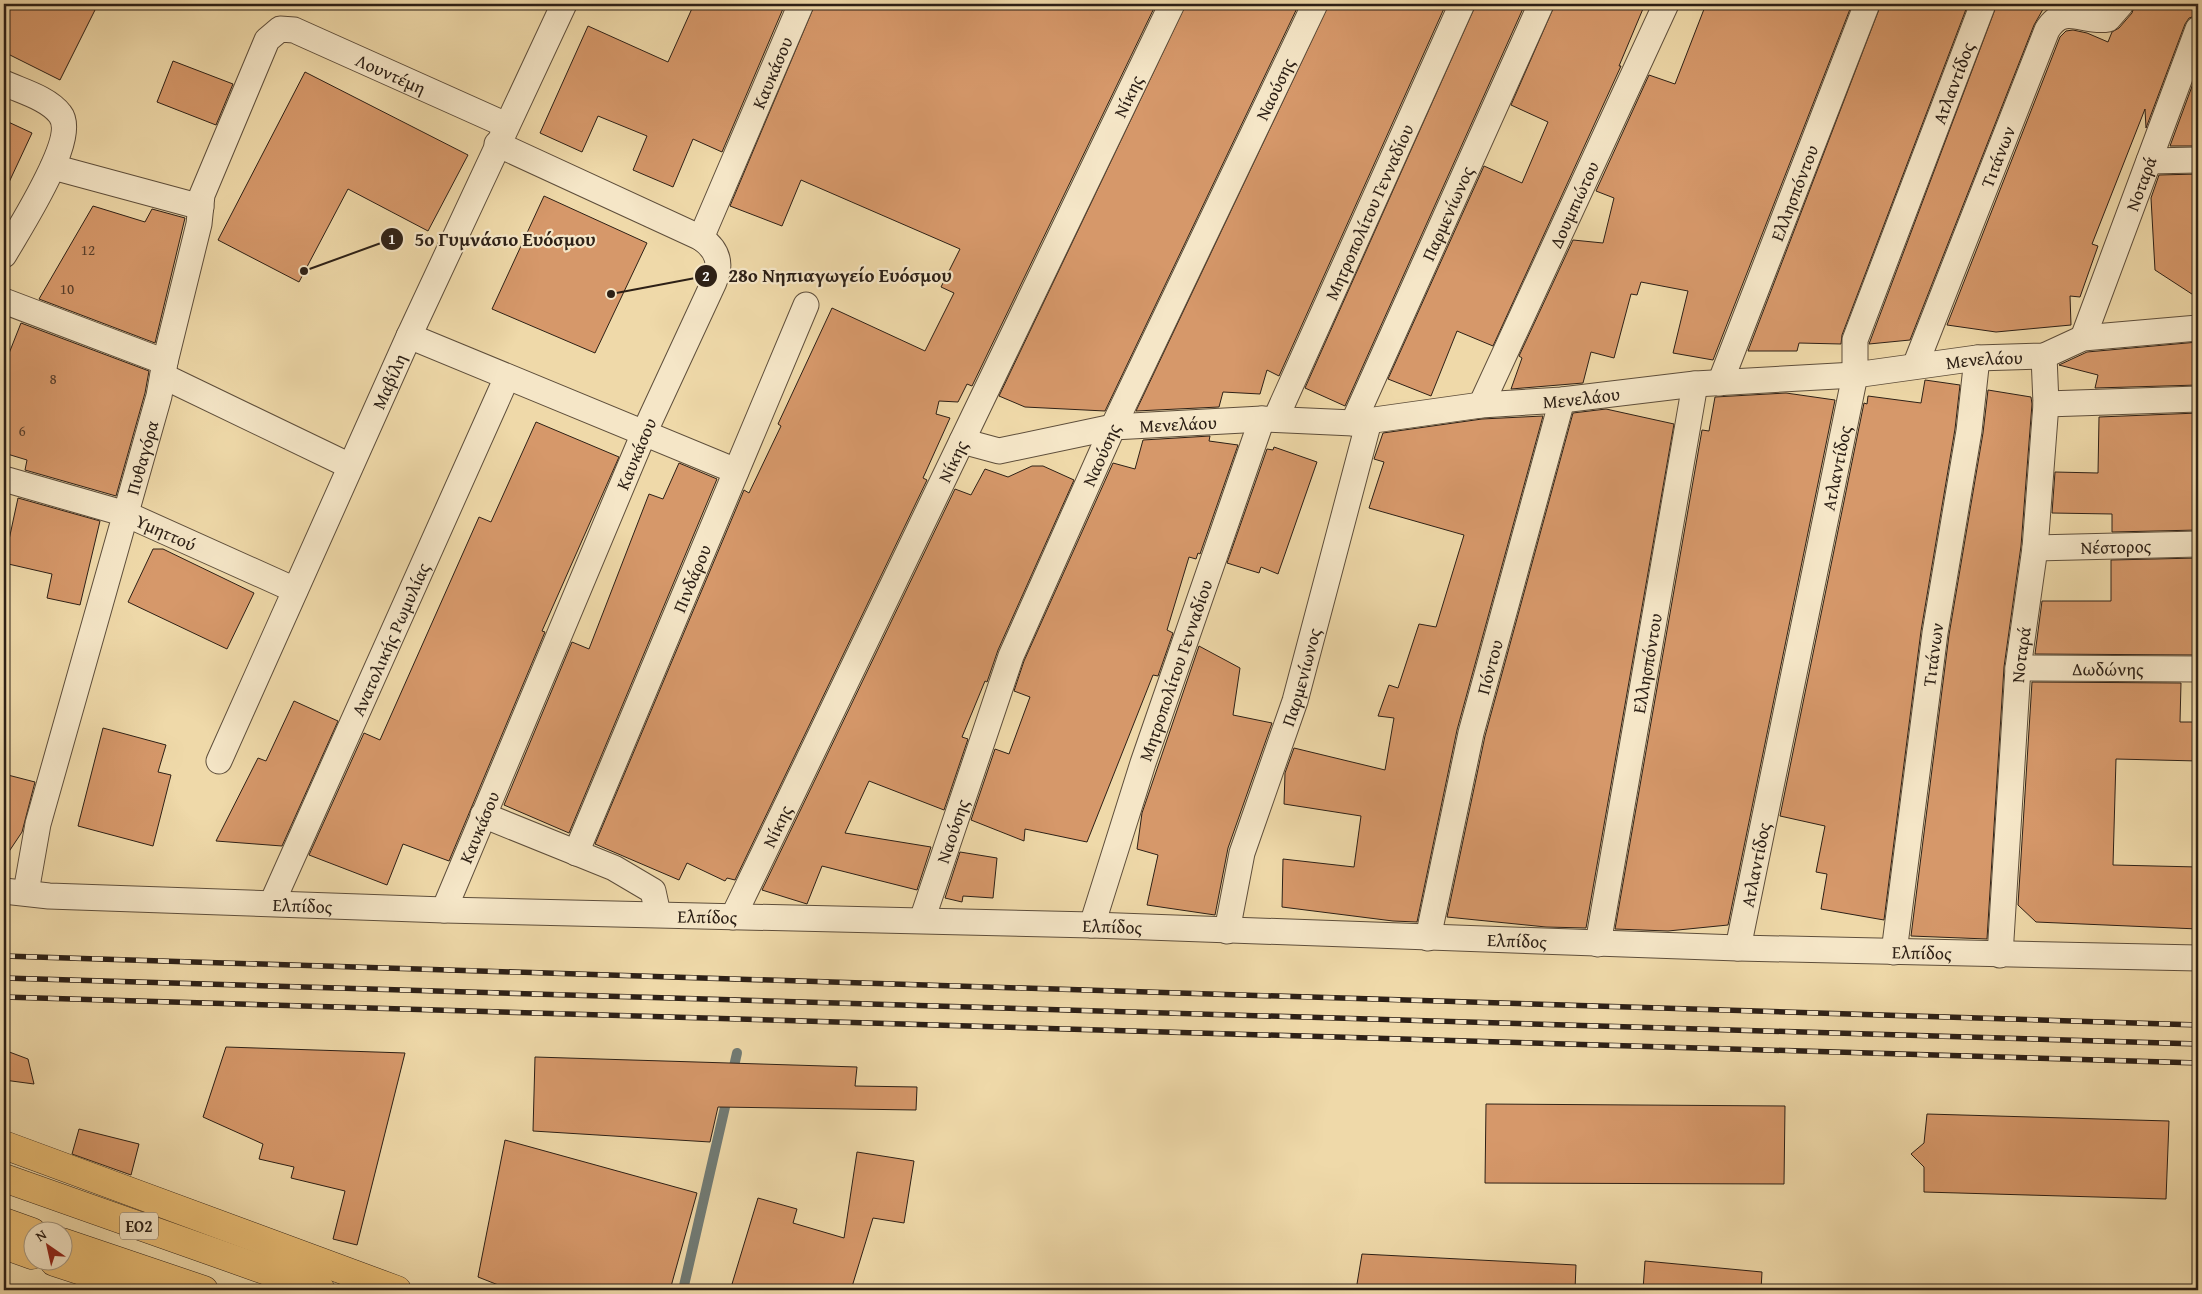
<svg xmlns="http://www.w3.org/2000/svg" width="2202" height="1294" font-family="'Gentium Book Plus',serif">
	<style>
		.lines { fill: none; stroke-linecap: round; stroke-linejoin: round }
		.stream { stroke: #717b75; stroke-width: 10 }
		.building { fill: #d6986a; stroke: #2d2016 }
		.street-casing { stroke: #5e4e3b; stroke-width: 27 }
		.primary-casing { stroke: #2d2016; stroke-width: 29 }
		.street { stroke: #f5e6c7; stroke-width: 25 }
		.primary { stroke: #e8bc74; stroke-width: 28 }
		.rail-casing { stroke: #2d2016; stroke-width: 5.5 }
		.rail { stroke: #f5e6c7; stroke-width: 4; stroke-dasharray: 11; stroke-linecap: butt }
		.labels { text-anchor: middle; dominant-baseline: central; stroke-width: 4.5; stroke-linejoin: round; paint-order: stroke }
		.number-label { font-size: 15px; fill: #573e2b }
		.shield { fill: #f5e6c7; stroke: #695b4b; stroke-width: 1 }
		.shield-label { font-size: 16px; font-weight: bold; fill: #2d2016 }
		.street-label { font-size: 18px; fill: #2d2016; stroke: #f5e6c7 }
		.leader { fill: none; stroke: #2d2016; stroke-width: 2 }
		.callout-dot { fill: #2d2016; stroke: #f5e6c7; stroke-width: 2 }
		.mark-label { font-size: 15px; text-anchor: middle; font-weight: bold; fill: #fff }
		.callout-label { font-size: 19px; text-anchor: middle; font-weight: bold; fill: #2d2016; stroke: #f5e6c7; stroke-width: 4.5; stroke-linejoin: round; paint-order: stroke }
	</style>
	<rect width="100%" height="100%" fill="#efd9a9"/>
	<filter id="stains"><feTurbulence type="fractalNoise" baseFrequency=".004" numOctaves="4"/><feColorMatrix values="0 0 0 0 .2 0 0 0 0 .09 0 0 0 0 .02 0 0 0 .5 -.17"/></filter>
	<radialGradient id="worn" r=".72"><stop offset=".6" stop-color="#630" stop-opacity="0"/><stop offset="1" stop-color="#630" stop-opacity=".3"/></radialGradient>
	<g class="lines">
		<!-- stream -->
		<g class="stream">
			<path d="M732,1075L737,1053"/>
			<path d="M683,1290L728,1094"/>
		</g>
	</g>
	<!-- building -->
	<g class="building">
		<path d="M4,4H98L60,80L4,52Z"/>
		<path d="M694,4H785L722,152L693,139L673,187L633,170L647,136L598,116L582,152L540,133L588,26L668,62Z"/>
		<path d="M815,4H1156L972,386L967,384L958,402L939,401L936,414L950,418L923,478L927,480L735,880L727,878L725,881L687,863L679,880L595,844L744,490L749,493L781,426L778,424L832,308L925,351L954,293L941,287L960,249L801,180L782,226L730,206Z"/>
		<path d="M1186,4H1299L1105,411L1025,407L999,396Z"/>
		<path d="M1329,4H1446L1279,376L1267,370L1260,394L1223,392L1219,407L1136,411Z"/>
		<path d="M1476,4H1525L1345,406L1305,388Z"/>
		<path d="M1555,4H1645L1619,66H1621L1493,346L1457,331L1431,396L1388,379L1484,166L1522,183L1548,122L1511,105Z"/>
		<path d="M1706,4H1852L1713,360L1673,353L1688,291L1641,282L1637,295L1631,294L1614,358L1591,352L1583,383L1511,389L1522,358L1519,356L1573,240L1603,243L1614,198L1596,191L1649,75L1675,84Z"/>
		<path d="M1881,4H1968L1842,335L1841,344L1799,343L1797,351H1748Z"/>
		<path d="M1997,4H2046L2034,25L1910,340L1869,344Z"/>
		<path d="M2135,4H2198V15L2189,18L2185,24L2146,128L2145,109L2092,244L2098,246L2080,297L2070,296L2071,325L1996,332L1947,325L2060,37L2066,31L2073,30L2087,33L2108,42L2112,32L2119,28L2132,13Z"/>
		<path d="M173,61L233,84L216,125L157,102Z"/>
		<path d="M2198,70V146H2170Z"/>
		<path d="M305,72L468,155L428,231L348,189L299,282L218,240Z"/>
		<path d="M4,120L32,133L4,193Z"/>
		<path d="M2198,174V298L2155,270L2151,198L2159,175Z"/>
		<path d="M544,196L647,243L595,353L492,309Z"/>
		<path d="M93,206L145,222L152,209L185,218L155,343L39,299Z"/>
		<path d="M21,323L149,371L145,393L116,496L25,470L27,460L4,453V366Z"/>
		<path d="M2198,342V385L2095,388L2098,375L2059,365L2087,352Z"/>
		<path d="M1925,380L1960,385L1955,429L1921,631L1884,920L1821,909L1827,874L1816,872L1825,826L1780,816L1864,403L1867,404L1868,396L1921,403Z"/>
		<path d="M1988,390L2031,397L2032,404L2021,546L2004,667L1987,939L1911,936L1949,635L1983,433Z"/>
		<path d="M1786,393L1835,400L1728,925L1668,931L1615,929L1702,430L1709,431L1715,397Z"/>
		<path d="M1606,409L1674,424L1586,928L1546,927L1447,917L1485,736L1573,413Z"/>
		<path d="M2198,413V530L2112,532V514L2052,513L2055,472L2098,473L2099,417Z"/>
		<path d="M1543,416L1457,730L1417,922L1393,921L1282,907L1283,859L1354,867L1361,816L1284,804L1285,773L1294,748L1385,770L1394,718L1378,716L1389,685L1398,688L1419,624L1436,627L1464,535L1369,508L1384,462L1374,459L1383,433L1482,419Z"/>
		<path d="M536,422L619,457L542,631L545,632L449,861L403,844L387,885L309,855L364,733L380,740L479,517L491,522Z"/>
		<path d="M1210,436L1209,441L1238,445L1200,554L1198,553L1196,559L1189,557L1167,630L1173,633L1158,676L1153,675L1087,842L1025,829L1024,841L971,820L995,749L1009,754L1030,697L1014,691L1024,661L1113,463L1135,469L1143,440Z"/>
		<path d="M1274,447L1317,462L1278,574L1261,567L1259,573L1227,563L1267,449L1273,450Z"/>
		<path d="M679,463L717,479L569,833L504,805L572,642L589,649L649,494L663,499Z"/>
		<path d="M1032,466H1043L1074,480L998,650L987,682L985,681L962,737L968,739L944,810L869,781L845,833L931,847L917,890L822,866L807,904L762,890L955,489L971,495L985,469L1008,477Z"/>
		<path d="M18,498L100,521L80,605L47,598L52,574L4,563Z"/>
		<path d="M153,549H163L254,593L227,649L128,602Z"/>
		<path d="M2198,558V655L2035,654L2042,601H2111V560Z"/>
		<path d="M1199,646L1240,668L1233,715L1272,723L1228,848L1215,915L1147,905L1158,855L1137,849L1142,813Z"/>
		<path d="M2032,682L2181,683L2180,722H2198V761L2116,759L2113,865L2198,867V929L2036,922L2018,905Z"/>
		<path d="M294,701L338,721L282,846L216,841L258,758L266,761Z"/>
		<path d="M103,728L166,745L158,772L171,775L153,846L78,826Z"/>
		<path d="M4,774L35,782L22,832L4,859Z"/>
		<path d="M960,852L997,858L993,898L963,896L962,902L945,898Z"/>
		<path d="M226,1047L405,1053L357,1245L333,1239L345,1191L291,1178L294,1167L259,1159L263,1144L203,1117Z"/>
		<path d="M4,1050L28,1059L34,1084L4,1080Z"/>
		<path d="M535,1057L857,1067L855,1086L917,1087L916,1110L718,1107L710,1142L533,1131Z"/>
		<path d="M1486,1104L1785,1106L1784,1184L1485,1183Z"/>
		<path d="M1927,1114L2169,1121L2166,1199L1924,1192V1167L1911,1154L1924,1143Z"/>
		<path d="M79,1129L139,1144L131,1175L72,1154Z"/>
		<path d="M505,1140L697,1193L670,1290H511L478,1277Z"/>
		<path d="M857,1152L914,1161L904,1223L873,1218L851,1290H747L732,1284L758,1198L797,1209L793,1223L844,1238Z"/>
		<path d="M1362,1254L1576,1265L1575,1290H1356Z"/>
		<path d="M1645,1261L1762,1272L1761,1290H1643Z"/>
	</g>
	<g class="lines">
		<defs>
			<g id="street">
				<path d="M4,83C21,91 48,98 60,114C79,138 18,230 4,255"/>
				<path d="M2149,161L2198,160"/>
				<path d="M53,167L201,207"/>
				<path id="s1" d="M701,238L801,4"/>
				<path d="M4,301L165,362"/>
				<path d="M409,336L736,471"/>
				<path id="s2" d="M2083,338L2198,29"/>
				<path id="s3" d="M1915,366L2047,30C2064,2 2084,24 2108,19L2121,4"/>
				<path d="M163,376L350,466"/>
				<path id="s4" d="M1720,383L1867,4"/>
				<path d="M2046,404L2198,399"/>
				<path id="s5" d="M1481,405L1666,4"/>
				<path id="s6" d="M1276,418L1462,4"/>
				<path id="s7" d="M1353,423L1541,4"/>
				<path id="s8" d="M962,441L999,451L1113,427L1262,419L1353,423L1481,405L1562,400L1695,384L1855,375L1977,358L2044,356L2083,338L2198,328"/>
				<path id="s9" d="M4,479L126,514L295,590"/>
				<path id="s10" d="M2035,548L2198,544"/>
				<path id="s11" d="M2018,668L2198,669"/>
				<path id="s12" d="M219,761L409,336L564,4"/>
				<path d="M483,815L614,868L653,891L658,914"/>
				<path id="s13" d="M576,853L806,305"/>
				<path id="s14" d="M4,891L49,896L444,910L1092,925L1738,948L2198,958"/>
				<path id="s15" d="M26,892L38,824L159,396L165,362L199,224L202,195L267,40L280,29L294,30L506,125"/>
				<path id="s16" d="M272,903L507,377"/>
				<path id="s17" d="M444,910L644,433L714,282C722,263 718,250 701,238L497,144"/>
				<path id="s18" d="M733,917L1172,4"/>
				<path id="s19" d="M922,920L1011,656L1113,427L1315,4"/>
				<path id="s20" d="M1092,925L1143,763L1262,419"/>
				<path id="s21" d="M1227,931L1242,853L1295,701L1369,421"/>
				<path id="s22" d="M1428,938L1471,733L1562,400"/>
				<path id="s23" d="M1598,944L1695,384"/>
				<path id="s24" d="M1738,948L1855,375V340L1983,4"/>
				<path id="s25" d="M1894,952L1935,633L1969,431L1977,358"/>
				<path id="s26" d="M2000,955L2018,668L2035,548L2046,404L2044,356"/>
			</g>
			<g id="primary">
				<path d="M4,1145L397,1290"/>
				<path d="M4,1178L321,1290"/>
				<path d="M4,1222L32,1232"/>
				<path d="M62,1242L204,1290"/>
				<path d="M4,1245L32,1255"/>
				<path d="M54,1262L140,1290"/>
			</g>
		</defs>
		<!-- street casing -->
		<use href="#street" class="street-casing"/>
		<!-- primary casing -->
		<use href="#primary" class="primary-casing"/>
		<!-- street -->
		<use href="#street" class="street"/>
		<!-- primary -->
		<use href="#primary" class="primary"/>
		<defs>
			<g id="rail">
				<path d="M4,956L2198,1025"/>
				<path d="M4,978L2198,1044"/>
				<path d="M4,997L2198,1063"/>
			</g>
		</defs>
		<!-- rail casing -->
		<use href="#rail" class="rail-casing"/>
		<!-- rail -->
		<use href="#rail" class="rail"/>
	</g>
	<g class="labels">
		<!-- number labels -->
		<g class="number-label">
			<text x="88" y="249">12</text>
			<text x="67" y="288">10</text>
			<text x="53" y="378">8</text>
			<text x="22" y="430">6</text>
		</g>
		<!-- shield labels -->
		<rect class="shield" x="120" y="1212.5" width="38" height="27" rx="4"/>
		<g class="shield-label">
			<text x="139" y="1226">ΕΟ2</text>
		</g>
		<!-- street labels -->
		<g class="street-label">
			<text stroke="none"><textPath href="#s15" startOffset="1025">Λουντέμη</textPath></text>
			<text stroke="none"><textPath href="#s1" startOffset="180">Καυκάσου</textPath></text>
			<text stroke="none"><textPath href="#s24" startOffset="895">Ατλαντίδος</textPath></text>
			<text stroke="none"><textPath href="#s19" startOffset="904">Ναούσης</textPath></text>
			<text stroke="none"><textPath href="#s18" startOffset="911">Νίκης</textPath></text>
			<text stroke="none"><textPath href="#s3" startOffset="225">Τιτάνων</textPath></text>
			<text stroke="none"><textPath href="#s2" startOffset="165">Νοταρά</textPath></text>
			<text stroke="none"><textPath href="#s4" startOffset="204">Ελλησπόντου</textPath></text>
			<text stroke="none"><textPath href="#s5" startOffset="221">Δουμπιώτου</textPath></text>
			<text stroke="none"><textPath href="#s6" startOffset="226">Μητροπολίτου Γενναδίου</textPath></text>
			<text stroke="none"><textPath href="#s7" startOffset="230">Παρμενίωνος</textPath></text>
			<text stroke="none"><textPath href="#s8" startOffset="1030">Μενελάου</textPath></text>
			<text stroke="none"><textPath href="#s12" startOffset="416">Μαβίλη</textPath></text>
			<text stroke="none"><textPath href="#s8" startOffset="625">Μενελάου</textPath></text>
			<text stroke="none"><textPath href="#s8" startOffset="220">Μενελάου</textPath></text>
			<text stroke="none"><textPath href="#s17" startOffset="495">Καυκάσου</textPath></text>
			<text stroke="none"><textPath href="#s19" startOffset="499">Ναούσης</textPath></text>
			<text stroke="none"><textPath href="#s15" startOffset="450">Πυθαγόρα</textPath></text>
			<text stroke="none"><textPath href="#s18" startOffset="506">Νίκης</textPath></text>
			<text stroke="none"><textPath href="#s24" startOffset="490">Ατλαντίδος</textPath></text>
			<text stroke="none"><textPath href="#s9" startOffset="171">Υμηττού</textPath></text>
			<text stroke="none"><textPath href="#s10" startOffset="81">Νέστορος</textPath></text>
			<text stroke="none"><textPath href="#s13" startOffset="298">Πινδάρου</textPath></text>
			<text stroke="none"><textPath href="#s16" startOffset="289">Ανατολικής Ρωμυλίας</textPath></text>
			<text stroke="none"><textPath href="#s25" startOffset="300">Τιτάνων</textPath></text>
			<text stroke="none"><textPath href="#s26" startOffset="301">Νοταρά</textPath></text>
			<text stroke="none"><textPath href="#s23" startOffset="285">Ελλησπόντου</textPath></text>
			<text stroke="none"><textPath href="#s22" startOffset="278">Πόντου</textPath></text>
			<text stroke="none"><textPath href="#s11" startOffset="90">Δωδώνης</textPath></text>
			<text stroke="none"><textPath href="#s20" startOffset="268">Μητροπολίτου Γενναδίου</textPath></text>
			<text stroke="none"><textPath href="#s21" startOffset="265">Παρμενίωνος</textPath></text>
			<text stroke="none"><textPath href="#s18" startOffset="101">Νίκης</textPath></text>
			<text stroke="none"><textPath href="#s17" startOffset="90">Καυκάσου</textPath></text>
			<text stroke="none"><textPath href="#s19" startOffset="94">Ναούσης</textPath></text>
			<text stroke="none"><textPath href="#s24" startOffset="85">Ατλαντίδος</textPath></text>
			<text stroke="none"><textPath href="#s14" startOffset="299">Ελπίδος</textPath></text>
			<text stroke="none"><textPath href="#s14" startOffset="704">Ελπίδος</textPath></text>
			<text stroke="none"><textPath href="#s14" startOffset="1109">Ελπίδος</textPath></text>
			<text stroke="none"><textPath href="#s14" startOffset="1514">Ελπίδος</textPath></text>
			<text stroke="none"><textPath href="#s14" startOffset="1919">Ελπίδος</textPath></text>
		</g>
	</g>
	<!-- callouts -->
	<path class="leader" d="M304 271L392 239M611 294L706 276"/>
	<g class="callout-dot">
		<circle cx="304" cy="271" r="5"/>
		<circle cx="611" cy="294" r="5"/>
		<circle cx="392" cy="239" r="12"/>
		<circle cx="706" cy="276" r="12"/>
	</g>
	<g class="mark-label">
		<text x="392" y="244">1</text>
		<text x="706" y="281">2</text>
	</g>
	<g class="callout-label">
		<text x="505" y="246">5ο Γυμνάσιο Ευόσμου</text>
		<text x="840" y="282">28ο Νηπιαγωγείο Ευόσμου</text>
	</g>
	<!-- margin -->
	<rect width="2202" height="1294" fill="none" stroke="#efd9a9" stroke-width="20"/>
	<rect x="5" y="5" width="2192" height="1284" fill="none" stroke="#2d2016" stroke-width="2.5"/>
	<rect x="10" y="10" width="2182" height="1274" fill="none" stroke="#2d2016"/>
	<!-- north arrow -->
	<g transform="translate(48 1246) rotate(326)"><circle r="24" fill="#f5e6c7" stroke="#a59780"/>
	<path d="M0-4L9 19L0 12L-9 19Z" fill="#8f2418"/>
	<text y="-8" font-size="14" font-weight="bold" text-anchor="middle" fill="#2d2016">N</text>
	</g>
	<rect width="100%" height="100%" filter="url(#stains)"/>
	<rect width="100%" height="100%" fill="url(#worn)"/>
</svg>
